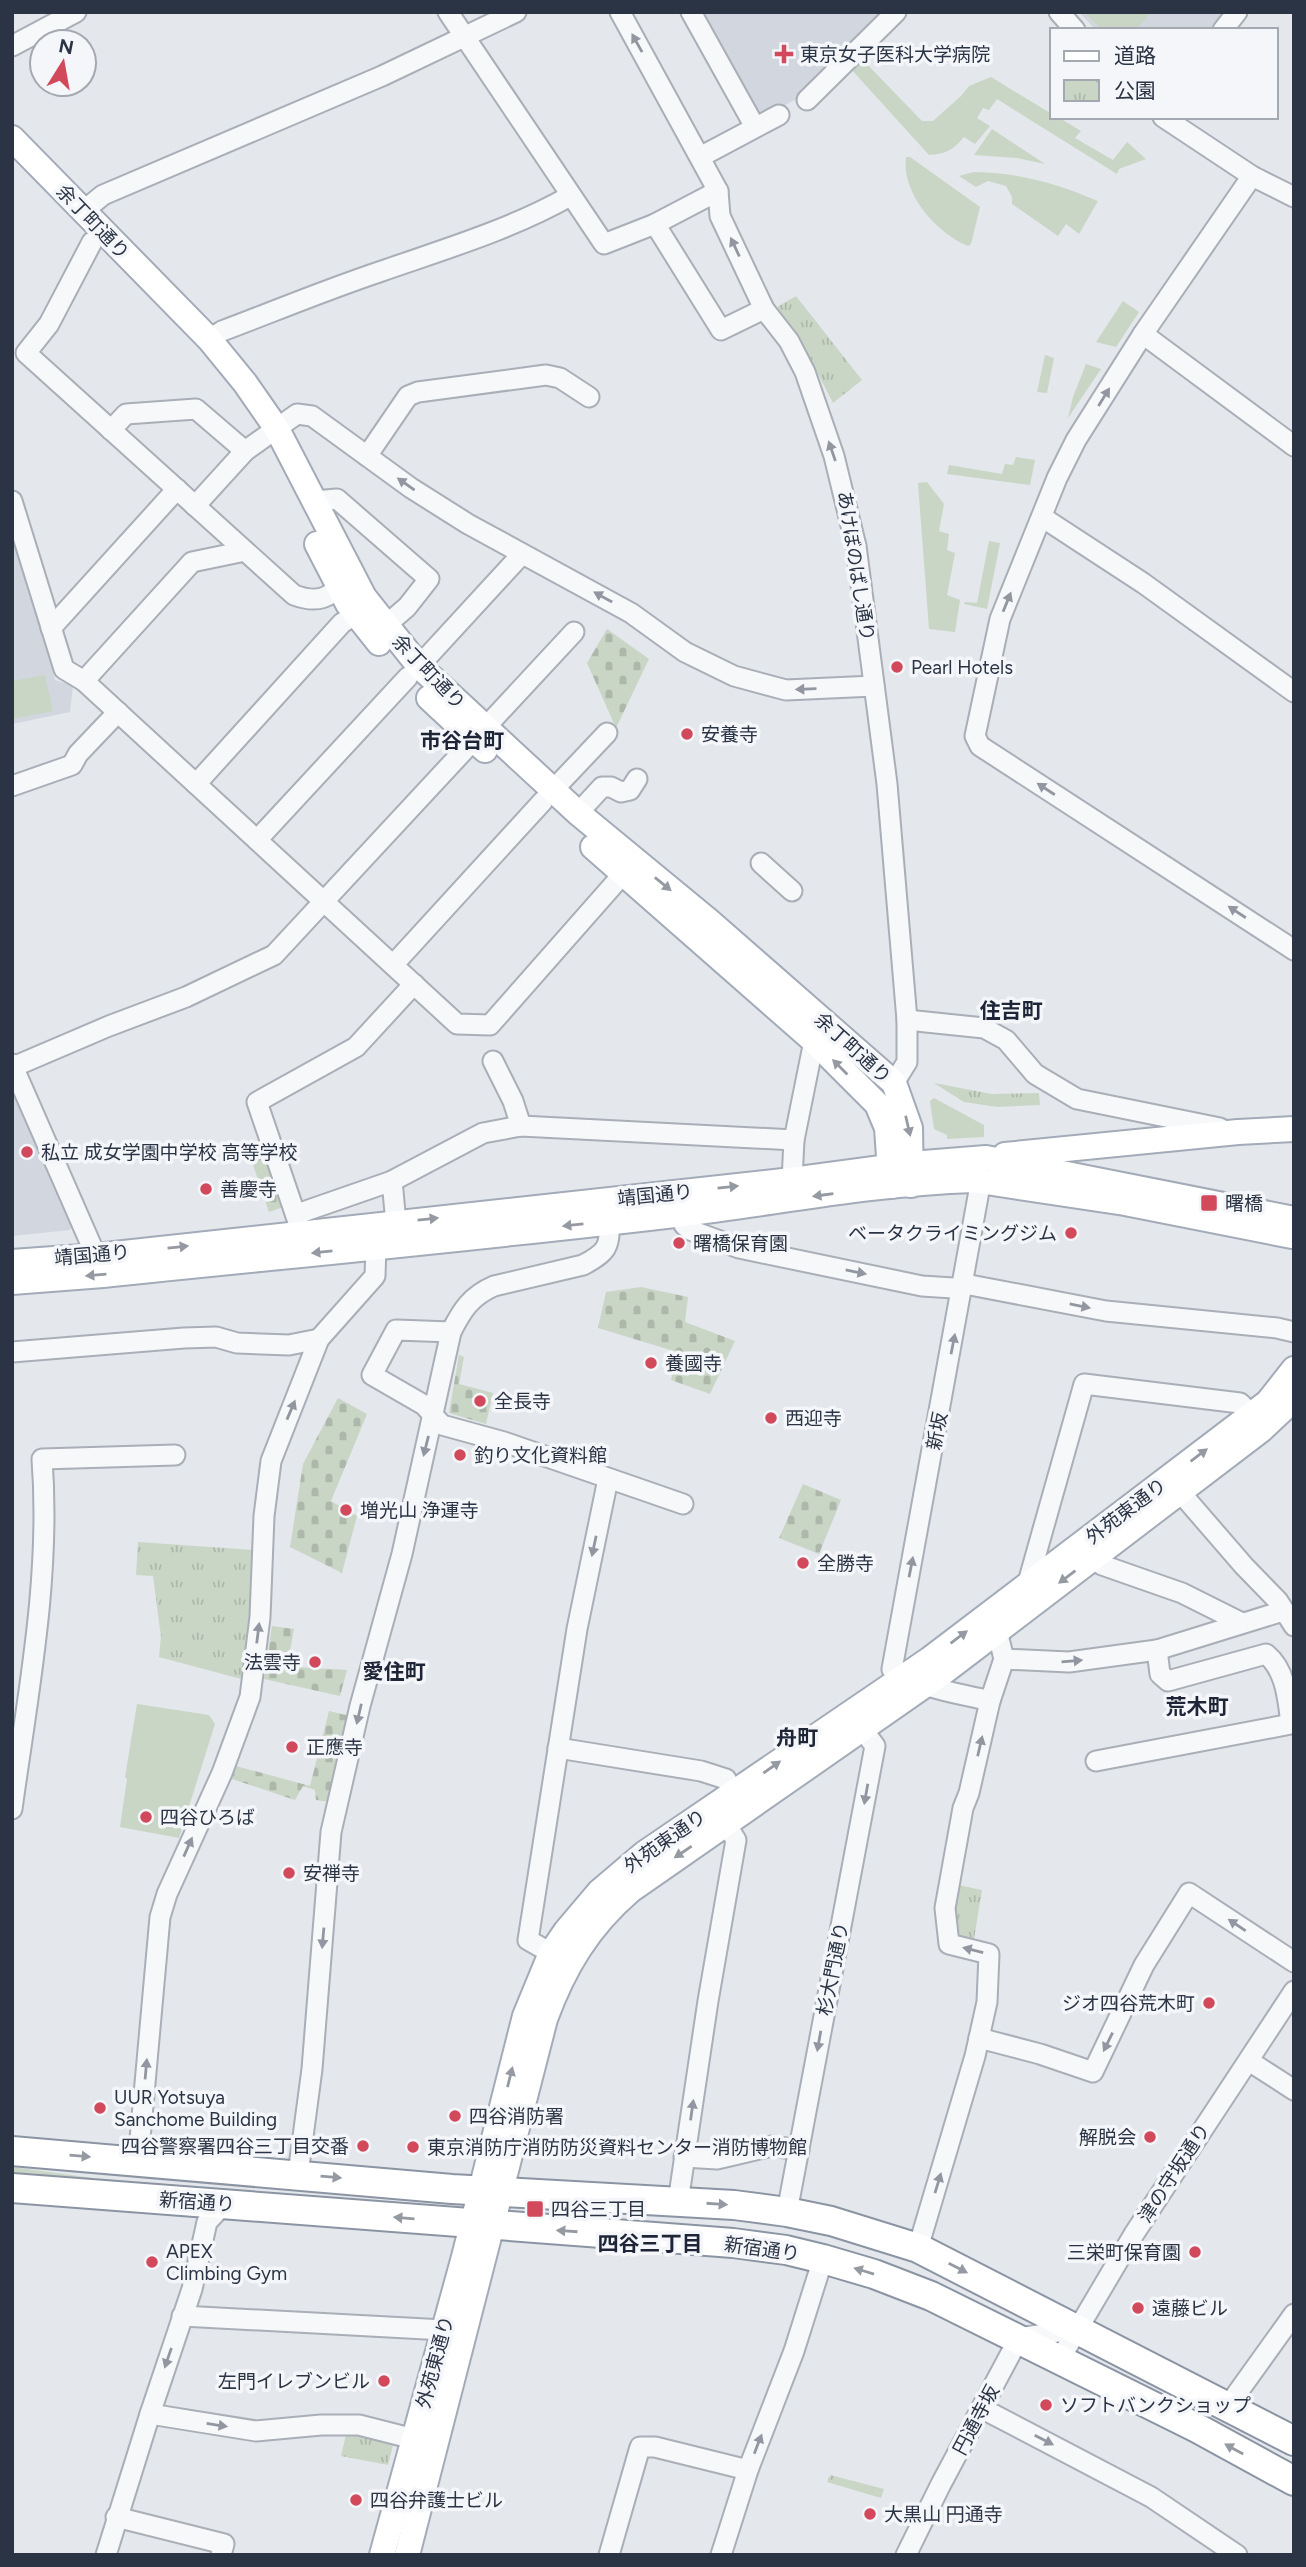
<svg xmlns="http://www.w3.org/2000/svg" width="1306" height="2567" font-family="Figtree,'Noto Sans JP',sans-serif">
	<style>
		.built { fill: #d2d6de }
		.grass { fill: #c9d6c5 }
		.cemetery { fill: url(#cemetery-stones) }
		.park { fill: url(#park-tufts) }
		.lines { fill: none; stroke-linecap: round; stroke-linejoin: round }
		.minor-casing { stroke: #a9aeb7; stroke-width: 23 }
		.major-casing { stroke: #a3abb8; stroke-width: 28 }
		.highway-casing { stroke: #8b94a3; stroke-width: 32 }
		.minor { stroke: #f7f8fa; stroke-width: 19 }
		.major { stroke: #fff; stroke-width: 24 }
		.highway { stroke: #fff; stroke-width: 28 }
		.oneway { fill: #9196a0 }
		.oneway2 { fill: #959aa2 }
		.poi-dot { fill: #d1495b; stroke: #f4f6f9; stroke-width: 2.5 }
		.labels { text-anchor: middle; dominant-baseline: central; stroke-width: 7; stroke-linejoin: round; paint-order: stroke }
		.poi-label { font-size: 19px; fill: #2b3445; stroke: #f4f6f9; text-anchor: start }
		.street-label { font-size: 19px; fill: #2b3445; stroke: #f4f6f9 }
		.neighbourhood-label { font-size: 21px; font-weight: bold; fill: #1d2536; stroke: #f4f6f9 }
	</style>
	<defs>
		<pattern id="cemetery-stones" width="16" height="16" patternUnits="userSpaceOnUse" patternTransform="scale(1.75)"><rect width="16" height="16" fill="#c9d6c5"/><path d="M2 7V4a2 2 0 0 1 4 0v3zM10 15v-3a2 2 0 0 1 4 0v3z" fill="#adb8ab"/></pattern>
		<pattern id="park-tufts" width="24" height="20" patternUnits="userSpaceOnUse" patternTransform="scale(1.75)"><rect width="24" height="20" fill="#c9d6c5"/><path d="M3 7l-1-3M5 7V3M7 7l1-3M15 17l-1-3M17 17v-4M19 17l1-3" fill="none" stroke="#adb8ab"/></pattern>
	</defs>
	<rect width="100%" height="100%" fill="#e4e7ec"/>
	<!-- built -->
	<g class="built">
		<path d="M699,12H888L803,96L759,118Z"/>
		<path d="M1079,12H1228L1214,30H1096Z"/>
		<path d="M16,545L55,680L73,686L70,712L12,724V546Z"/>
		<path d="M12,1078L72,1226L70,1230L12,1236Z"/>
	</g>
	<!-- grass -->
	<g class="grass">
		<path d="M1084,12H1151L1136,30H1102Z"/>
		<path d="M861,58L922,121H933L961,96L969,86L991,77L1052,114V117H1058L1081,131L1075,138L1113,160L1127,142L1146,159L1119,169L1117,174L997,99L989,110L983,108L977,118L990,126L975,144L964,137C953,150 946,154 929,155L850,68Z"/>
		<path d="M992,129L1045,164L1017,158L974,155Z"/>
		<path d="M906,157H910L980,207L971,244L968,246C936,233 901,193 906,157Z"/>
		<path d="M974,172C1021,173 1055,183 1098,201L1079,234L1066,224L1058,236L1012,204V197L1006,186L988,181L976,187L959,176Z"/>
		<path d="M1123,301L1139,312L1116,347L1096,342Z"/>
		<path d="M1045,355L1054,358L1047,393L1037,392Z"/>
		<path d="M1086,364L1101,369L1068,418L1073,397Z"/>
		<path d="M1016,457L1035,460L1030,485L947,474L949,465L1002,474L1005,464L1013,465Z"/>
		<path d="M927,482L944,504L939,531L949,534L947,550L955,553L947,595L960,600L955,632L929,629L918,483Z"/>
		<path d="M989,541L1000,543L987,609L964,604L965,602L977,603Z"/>
		<path d="M45,675L53,711L12,719V681Z"/>
		<path d="M934,1098L984,1125V1137L947,1139V1135L934,1129L930,1101Z"/>
		<path d="M137,1704L209,1715L215,1724L179,1838L120,1827L127,1779L125,1777Z"/>
		<path d="M12,2167L93,2178L437,2207L12,2173Z"/>
	</g>
	<!-- cemetery -->
	<g class="cemetery">
		<path d="M607,629L649,659L616,728L587,663Z"/>
		<path d="M257,1148L268,1164L283,1207L269,1212L251,1159L228,1158L227,1152Z"/>
		<path d="M641,1287L688,1297L685,1322L735,1341L710,1394L671,1380L677,1352L598,1328L606,1292Z"/>
		<path d="M459,1355L464,1357L459,1384L493,1393L486,1424L449,1413Z"/>
		<path d="M338,1398L367,1414L331,1501L357,1516L342,1573L290,1547L303,1464Z"/>
		<path d="M803,1484L841,1500L819,1554L779,1538Z"/>
		<path d="M272,1626L294,1629L290,1651L291,1665C310,1670 327,1668 347,1670L340,1696L264,1679Z"/>
		<path d="M329,1711L350,1716L331,1802L316,1800L315,1790L303,1786L295,1800L232,1779L236,1766L310,1786Z"/>
	</g>
	<!-- park -->
	<g class="park">
		<path d="M796,296L862,380L833,403L798,335L777,307Z"/>
		<path d="M934,1083L992,1094L1039,1093L1040,1105L997,1107L964,1102Z"/>
		<path d="M138,1542L254,1550L252,1625L245,1680L159,1657L161,1637L153,1576L136,1575Z"/>
		<path d="M954,1884L982,1890L973,1945L952,1941Z"/>
		<path d="M350,2433L394,2441L388,2465L341,2456L346,2435Z"/>
		<path d="M830,2475L884,2489L881,2498L827,2482Z"/>
	</g>
	<g class="lines">
		<defs>
			<g id="minor">
				<path d="M448,12L604,244L655,224L721,330L764,309"/>
				<path d="M620,12L718,191L720,216L764,309L789,341L805,372L834,456L856,546L887,784L907,1020V1062L894,1083"/>
				<path d="M691,12L755,127"/>
				<path d="M1059,12L1075,30"/>
				<path d="M1223,30L1237,12"/>
				<path d="M12,46L76,12"/>
				<path d="M807,100L896,12"/>
				<path d="M1163,117L1252,176L1294,197"/>
				<path d="M700,157L779,115"/>
				<path d="M1252,176L1143,334L1294,446"/>
				<path d="M82,212L103,195L382,76L516,12"/>
				<path d="M655,224L718,191"/>
				<path d="M92,242L49,324L26,353L294,595C321,605 329,596 349,580"/>
				<path d="M1143,334L1076,440L1057,478L1000,619L975,736L980,746L1294,950"/>
				<path d="M209,339L222,331C275,311 328,289 382,271C445,249 512,229 570,196"/>
				<path d="M111,430L126,414L196,409L245,451"/>
				<path d="M367,456L408,396L418,392L546,375L560,378L589,397"/>
				<path d="M12,501L64,669L84,681L457,1024L490,1025L623,874"/>
				<path d="M314,501L337,499L429,579L407,607L385,626"/>
				<path d="M195,506L245,451L297,414L312,416L411,488L468,524L631,613L685,652L734,676L786,690L874,686"/>
				<path d="M1042,517L1143,583L1294,692"/>
				<path d="M51,628L177,489"/>
				<path d="M419,666L522,554"/>
				<path d="M84,681L192,562L245,551"/>
				<path d="M196,784L342,623L355,615"/>
				<path d="M12,786L72,765L78,754L118,712"/>
				<path d="M553,790L607,733"/>
				<path d="M578,813L602,787H611L621,792L630,790L637,779"/>
				<path d="M257,840L408,677"/>
				<path d="M761,863L792,891"/>
				<path d="M393,965L543,801"/>
				<path d="M907,1020L984,1028L1006,1040L1035,1074L1077,1099L1220,1128"/>
				<path d="M493,1061L513,1101L521,1126"/>
				<path d="M12,1064L96,1256"/>
				<path d="M13,1067L109,1026L186,997L274,955L574,632"/>
				<path d="M792,1180L794,1140L814,1041"/>
				<path d="M973,1180L979,1191L892,1669C925,1690 954,1692 990,1701"/>
				<path d="M392,1181L396,1223"/>
				<path d="M297,1214L392,1181L483,1133L521,1126L794,1140"/>
				<path d="M683,1214L684,1225L690,1230L739,1248L922,1286L953,1288L970,1285L1106,1311L1277,1328L1294,1332"/>
				<path d="M299,1225L257,1102L356,1047L414,984"/>
				<path d="M451,1332L396,1330L372,1375L424,1405L442,1425L504,1442L683,1504"/>
				<path d="M12,1352L184,1338L216,1337L237,1343L289,1345L319,1339"/>
				<path d="M1180,1492L1244,1566L1278,1601L1294,1626"/>
				<path d="M1094,1557L1102,1565L1182,1593L1242,1623"/>
				<path d="M1027,1586L1084,1384L1240,1403L1252,1415"/>
				<path d="M1004,1659L1069,1662L1157,1650L1283,1611"/>
				<path d="M558,1748L701,1771L726,1779L733,1793"/>
				<path d="M1096,1761L1291,1724C1288,1700 1286,1670 1266,1654L1168,1681L1160,1674L1157,1650"/>
				<path d="M12,1809C28,1693 51,1577 42,1459L175,1455"/>
				<path d="M551,1953L528,1940L577,1629L608,1479"/>
				<path d="M979,2038L1040,2054L1093,2072L1144,1965L1189,1893L1294,1962"/>
				<path d="M1249,2061L1294,2090"/>
				<path d="M684,2157L717,2159L772,2146L799,2150"/>
				<path d="M138,2161L160,1917L167,1894L222,1773L250,1697L260,1617L264,1516L271,1461L319,1339L375,1276L376,1247"/>
				<path d="M298,2174L312,2069L331,1832L360,1706L402,1554L451,1332C462,1310 471,1296 494,1286L583,1265C606,1253 611,1247 609,1221"/>
				<path d="M678,2202L708,2001L736,1840L726,1824"/>
				<path d="M787,2212L875,1746L863,1730"/>
				<path d="M918,2248L975,2056L987,2002L989,1954L949,1944L945,1908L963,1808L969,1793L990,1701L1004,1659L997,1631"/>
				<path d="M182,2316L444,2330"/>
				<path d="M1060,2359L1134,2234L1294,1991"/>
				<path d="M1228,2406L1294,2314"/>
				<path d="M983,2409L1151,2497L1237,2555"/>
				<path d="M150,2414L256,2431L321,2425H359L414,2439"/>
				<path d="M116,2517L224,2544L221,2555"/>
				<path d="M106,2555L150,2414L192,2289L207,2222L224,2204"/>
				<path d="M609,2555L640,2447H655L748,2470"/>
				<path d="M721,2555L748,2470L794,2351L823,2259"/>
				<path d="M906,2555L941,2484L1019,2338L1076,2329"/>
			</g>
			<g id="major">
				<path d="M12,138L209,339L245,383L277,429L364,597L419,666L578,813L709,921L894,1083L910,1128L911,1185"/>
				<path d="M317,544L348,604L379,643"/>
				<path d="M429,698L485,750"/>
				<path d="M593,847L814,1041L877,1104L887,1128L891,1186"/>
				<path d="M1005,1155L1238,1132L1294,1129"/>
				<path d="M12,1262L96,1256L792,1180L911,1164L986,1158L1294,1219"/>
				<path d="M12,1282L103,1275C296,1255 490,1237 683,1214C780,1202 876,1183 973,1180L1125,1203L1292,1236"/>
				<path d="M382,2555L464,2257L525,2016L551,1953L566,1931L599,1892L645,1853L930,1659L1268,1402L1294,1369"/>
				<path d="M407,2555L545,2019C564,1967 588,1927 631,1890L941,1674L1261,1430L1294,1399"/>
			</g>
			<g id="highway">
				<path d="M12,2151L452,2189L734,2205L787,2212L831,2221L918,2248L1294,2441"/>
				<path d="M12,2188L733,2243L786,2250L823,2259L874,2274L931,2296L1197,2428L1294,2481"/>
			</g>
		</defs>
		<!-- minor casing -->
		<use href="#minor" class="minor-casing"/>
		<!-- major casing -->
		<use href="#major" class="major-casing"/>
		<!-- highway casing -->
		<use href="#highway" class="highway-casing"/>
		<!-- minor -->
		<use href="#minor" class="minor"/>
		<!-- major -->
		<use href="#major" class="major"/>
		<!-- highway -->
		<use href="#highway" class="highway"/>
	</g>
	<!-- one-way arrows -->
	<defs><path id="oneway-solid" d="M-6-.8H1V-3.2L6.5 0L1 3.2V.8H-6Z" transform="scale(1.75)"/></defs>
	<g class="oneway">
		<use href="#oneway-solid" transform="translate(637 43) rotate(-119)"/>
		<use href="#oneway-solid" transform="translate(735 247) rotate(-115)"/>
		<use href="#oneway-solid" transform="translate(1104 397) rotate(-58)"/>
		<use href="#oneway-solid" transform="translate(832 451) rotate(-109)"/>
		<use href="#oneway-solid" transform="translate(406 484) rotate(-145)"/>
		<use href="#oneway-solid" transform="translate(603 597) rotate(-151)"/>
		<use href="#oneway-solid" transform="translate(1007 602) rotate(-68)"/>
		<use href="#oneway-solid" transform="translate(806 689) rotate(178)"/>
		<use href="#oneway-solid" transform="translate(1046 789) rotate(-147)"/>
		<use href="#oneway-solid" transform="translate(1237 912) rotate(-147)"/>
		<use href="#oneway-solid" transform="translate(856 1272) rotate(11)"/>
		<use href="#oneway-solid" transform="translate(1080 1306) rotate(11)"/>
		<use href="#oneway-solid" transform="translate(953 1344) rotate(-79)"/>
		<use href="#oneway-solid" transform="translate(291 1410) rotate(-67)"/>
		<use href="#oneway-solid" transform="translate(426 1446) rotate(104)"/>
		<use href="#oneway-solid" transform="translate(594 1546) rotate(102)"/>
		<use href="#oneway-solid" transform="translate(911 1567) rotate(-79)"/>
		<use href="#oneway-solid" transform="translate(258 1633) rotate(-83)"/>
		<use href="#oneway-solid" transform="translate(1072 1661) rotate(-5)"/>
		<use href="#oneway-solid" transform="translate(359 1714) rotate(103)"/>
		<use href="#oneway-solid" transform="translate(980 1746) rotate(-77)"/>
		<use href="#oneway-solid" transform="translate(866 1794) rotate(100)"/>
		<use href="#oneway-solid" transform="translate(188 1847) rotate(-66)"/>
		<use href="#oneway-solid" transform="translate(1237 1925) rotate(-146)"/>
		<use href="#oneway-solid" transform="translate(323 1938) rotate(95)"/>
		<use href="#oneway-solid" transform="translate(973 1950) rotate(-166)"/>
		<use href="#oneway-solid" transform="translate(819 2041) rotate(100)"/>
		<use href="#oneway-solid" transform="translate(1108 2042) rotate(116)"/>
		<use href="#oneway-solid" transform="translate(146 2069) rotate(-85)"/>
		<use href="#oneway-solid" transform="translate(692 2110) rotate(-82)"/>
		<use href="#oneway-solid" transform="translate(938 2183) rotate(-73)"/>
		<use href="#oneway-solid" transform="translate(168 2358) rotate(109)"/>
		<use href="#oneway-solid" transform="translate(217 2425) rotate(9)"/>
		<use href="#oneway-solid" transform="translate(1044 2440) rotate(27)"/>
		<use href="#oneway-solid" transform="translate(758 2444) rotate(-69)"/>
	</g>
	<g class="oneway2">
		<use href="#oneway-solid" transform="translate(663 884) rotate(39)"/>
		<use href="#oneway-solid" transform="translate(840 1067) rotate(-135)"/>
		<use href="#oneway-solid" transform="translate(908 1126) rotate(77)"/>
		<use href="#oneway-solid" transform="translate(728 1187) rotate(-6)"/>
		<use href="#oneway-solid" transform="translate(823 1195) rotate(172)"/>
		<use href="#oneway-solid" transform="translate(428 1219) rotate(-6)"/>
		<use href="#oneway-solid" transform="translate(573 1225) rotate(174)"/>
		<use href="#oneway-solid" transform="translate(178 1247) rotate(-6)"/>
		<use href="#oneway-solid" transform="translate(322 1252) rotate(174)"/>
		<use href="#oneway-solid" transform="translate(96 1275) rotate(175)"/>
		<use href="#oneway-solid" transform="translate(1199 1455) rotate(-37)"/>
		<use href="#oneway-solid" transform="translate(1067 1577) rotate(143)"/>
		<use href="#oneway-solid" transform="translate(959 1637) rotate(-37)"/>
		<use href="#oneway-solid" transform="translate(772 1767) rotate(-35)"/>
		<use href="#oneway-solid" transform="translate(683 1852) rotate(146)"/>
		<use href="#oneway-solid" transform="translate(510 2077) rotate(-76)"/>
		<use href="#oneway-solid" transform="translate(80 2156) rotate(5)"/>
		<use href="#oneway-solid" transform="translate(331 2177) rotate(5)"/>
		<use href="#oneway-solid" transform="translate(717 2204) rotate(4)"/>
		<use href="#oneway-solid" transform="translate(404 2218) rotate(-175)"/>
		<use href="#oneway-solid" transform="translate(567 2231) rotate(-176)"/>
		<use href="#oneway-solid" transform="translate(958 2268) rotate(27)"/>
		<use href="#oneway-solid" transform="translate(864 2271) rotate(-163)"/>
		<use href="#oneway-solid" transform="translate(1234 2449) rotate(-151)"/>
	</g>
	<!-- markers -->
	<g class="poi-dot">
		<path d="M780.5 43.5h7v7h7v7h-7v7h-7v-7h-7v-7h7z"/>
		<circle cx="897" cy="667" r="7"/>
		<circle cx="687" cy="734" r="7"/>
		<circle cx="27" cy="1152" r="7"/>
		<circle cx="206" cy="1189" r="7"/>
		<rect x="1200" y="1194" width="18" height="18" rx="3.5"/>
		<circle cx="1071" cy="1233" r="7"/>
		<circle cx="679" cy="1243" r="7"/>
		<circle cx="651" cy="1363" r="7"/>
		<circle cx="480" cy="1401" r="7"/>
		<circle cx="771" cy="1418" r="7"/>
		<circle cx="460" cy="1455" r="7"/>
		<circle cx="346" cy="1510" r="7"/>
		<circle cx="803" cy="1563" r="7"/>
		<circle cx="315" cy="1662" r="7"/>
		<circle cx="292" cy="1747" r="7"/>
		<circle cx="146" cy="1817" r="7"/>
		<circle cx="289" cy="1873" r="7"/>
		<circle cx="1209" cy="2003" r="7"/>
		<circle cx="100" cy="2108" r="7"/>
		<circle cx="455" cy="2116" r="7"/>
		<circle cx="1150" cy="2137" r="7"/>
		<circle cx="363" cy="2146" r="7"/>
		<circle cx="413" cy="2147" r="7"/>
		<rect x="526" y="2200" width="18" height="18" rx="3.5"/>
		<circle cx="1195" cy="2252" r="7"/>
		<circle cx="152" cy="2262" r="7"/>
		<circle cx="1138" cy="2308" r="7"/>
		<circle cx="384" cy="2381" r="7"/>
		<circle cx="1046" cy="2405" r="7"/>
		<circle cx="356" cy="2500" r="7"/>
		<circle cx="870" cy="2514" r="7"/>
	</g>
	<g class="labels">
		<!-- poi labels -->
		<g class="poi-label">
			<text x="800" y="54">東京女子医科大学病院</text>
			<text x="911" y="667">Pearl Hotels</text>
			<text x="701" y="734">安養寺</text>
			<text x="41" y="1152">私立 成女学園中学校 高等学校</text>
			<text x="220" y="1189">善慶寺</text>
			<text x="1225" y="1203">曙橋</text>
			<text x="1057" y="1233" text-anchor="end">ベータクライミングジム</text>
			<text x="693" y="1243">曙橋保育園</text>
			<text x="665" y="1363">養國寺</text>
			<text x="494" y="1401">全長寺</text>
			<text x="785" y="1418">西迎寺</text>
			<text x="474" y="1455">釣り文化資料館</text>
			<text x="360" y="1510">増光山 浄運寺</text>
			<text x="817" y="1563">全勝寺</text>
			<text x="301" y="1662" text-anchor="end">法雲寺</text>
			<text x="306" y="1747">正應寺</text>
			<text x="160" y="1817">四谷ひろば</text>
			<text x="303" y="1873">安禅寺</text>
			<text x="1195" y="2003" text-anchor="end">ジオ四谷荒木町</text>
			<text x="114" y="2097">UUR Yotsuya<tspan x="114" dy="22">Sanchome Building</tspan></text>
			<text x="469" y="2116">四谷消防署</text>
			<text x="1136" y="2137" text-anchor="end">解脱会</text>
			<text x="349" y="2146" text-anchor="end">四谷警察署四谷三丁目交番</text>
			<text x="427" y="2147">東京消防庁消防防災資料センター消防博物館</text>
			<text x="551" y="2209">四谷三丁目</text>
			<text x="166" y="2251">APEX<tspan x="166" dy="22">Climbing Gym</tspan></text>
			<text x="1181" y="2252" text-anchor="end">三栄町保育園</text>
			<text x="1152" y="2308">遠藤ビル</text>
			<text x="370" y="2381" text-anchor="end">左門イレブンビル</text>
			<text x="1060" y="2405">ソフトバンクショップ</text>
			<text x="370" y="2500">四谷弁護士ビル</text>
			<text x="884" y="2514">大黒山 円通寺</text>
		</g>
		<!-- street labels -->
		<g class="street-label">
			<text transform="translate(93 222) rotate(46)">余丁町通り</text>
			<text transform="translate(856 566) rotate(81)">あけぼのばし通り</text>
			<text transform="translate(429 672) rotate(46)">余丁町通り</text>
			<text transform="translate(853 1048) rotate(42)">余丁町通り</text>
			<text transform="translate(655 1195) rotate(-6)">靖国通り</text>
			<text transform="translate(92 1255) rotate(-5)">靖国通り</text>
			<text transform="translate(937 1431) rotate(-79)">新坂</text>
			<text transform="translate(1126 1511) rotate(-37)">外苑東通り</text>
			<text transform="translate(665 1841) rotate(-35)">外苑東通り</text>
			<text transform="translate(833 1969) rotate(-79)">杉大門通り</text>
			<text transform="translate(1174 2173) rotate(-57)">津の守坂通り</text>
			<text transform="translate(197 2202) rotate(4)">新宿通り</text>
			<text transform="translate(762 2249) rotate(8)">新宿通り</text>
			<text transform="translate(435 2362) rotate(-75)">外苑東通り</text>
			<text transform="translate(976 2420) rotate(-62)">円通寺坂</text>
		</g>
		<!-- neighbourhood labels -->
		<g class="neighbourhood-label">
			<text x="462" y="740">市谷台町</text>
			<text x="1011" y="1010">住吉町</text>
			<text x="394" y="1671">愛住町</text>
			<text x="1197" y="1706">荒木町</text>
			<text x="797" y="1737">舟町</text>
			<text x="650" y="2243">四谷三丁目</text>
		</g>
	</g>
	<!-- border -->
	<rect width="1306" height="2567" fill="none" stroke="#2b3445" stroke-width="28"/>
	<!-- legend -->
	<rect x="1050" y="28" width="228" height="91" fill="#f4f6f9" stroke="#a4a8b1" stroke-width="2"/>
	<rect x="1064" y="51" width="35" height="10" fill="#ffffff" stroke="#a4a8b1" stroke-width="2"/>
	<text x="1114" y="63" font-size="21" fill="#2b3445">道路</text>
	<rect x="1064" y="80" width="35" height="21" fill="url(#park-tufts)" stroke="#a4a8b1" stroke-width="2"/>
	<text x="1114" y="98" font-size="21" fill="#2b3445">公園</text>
	<!-- north arrow -->
	<g transform="translate(63 63) rotate(11)"><circle r="33" fill="#f4f6f9" stroke="#a4a8b1" stroke-width="2"/>
	<path d="M0-5L12 26L0 18L-12 26Z" fill="#d1495b"/>
	<text y="-10" font-size="19" font-weight="bold" text-anchor="middle" fill="#2b3445">N</text>
	</g>
</svg>
